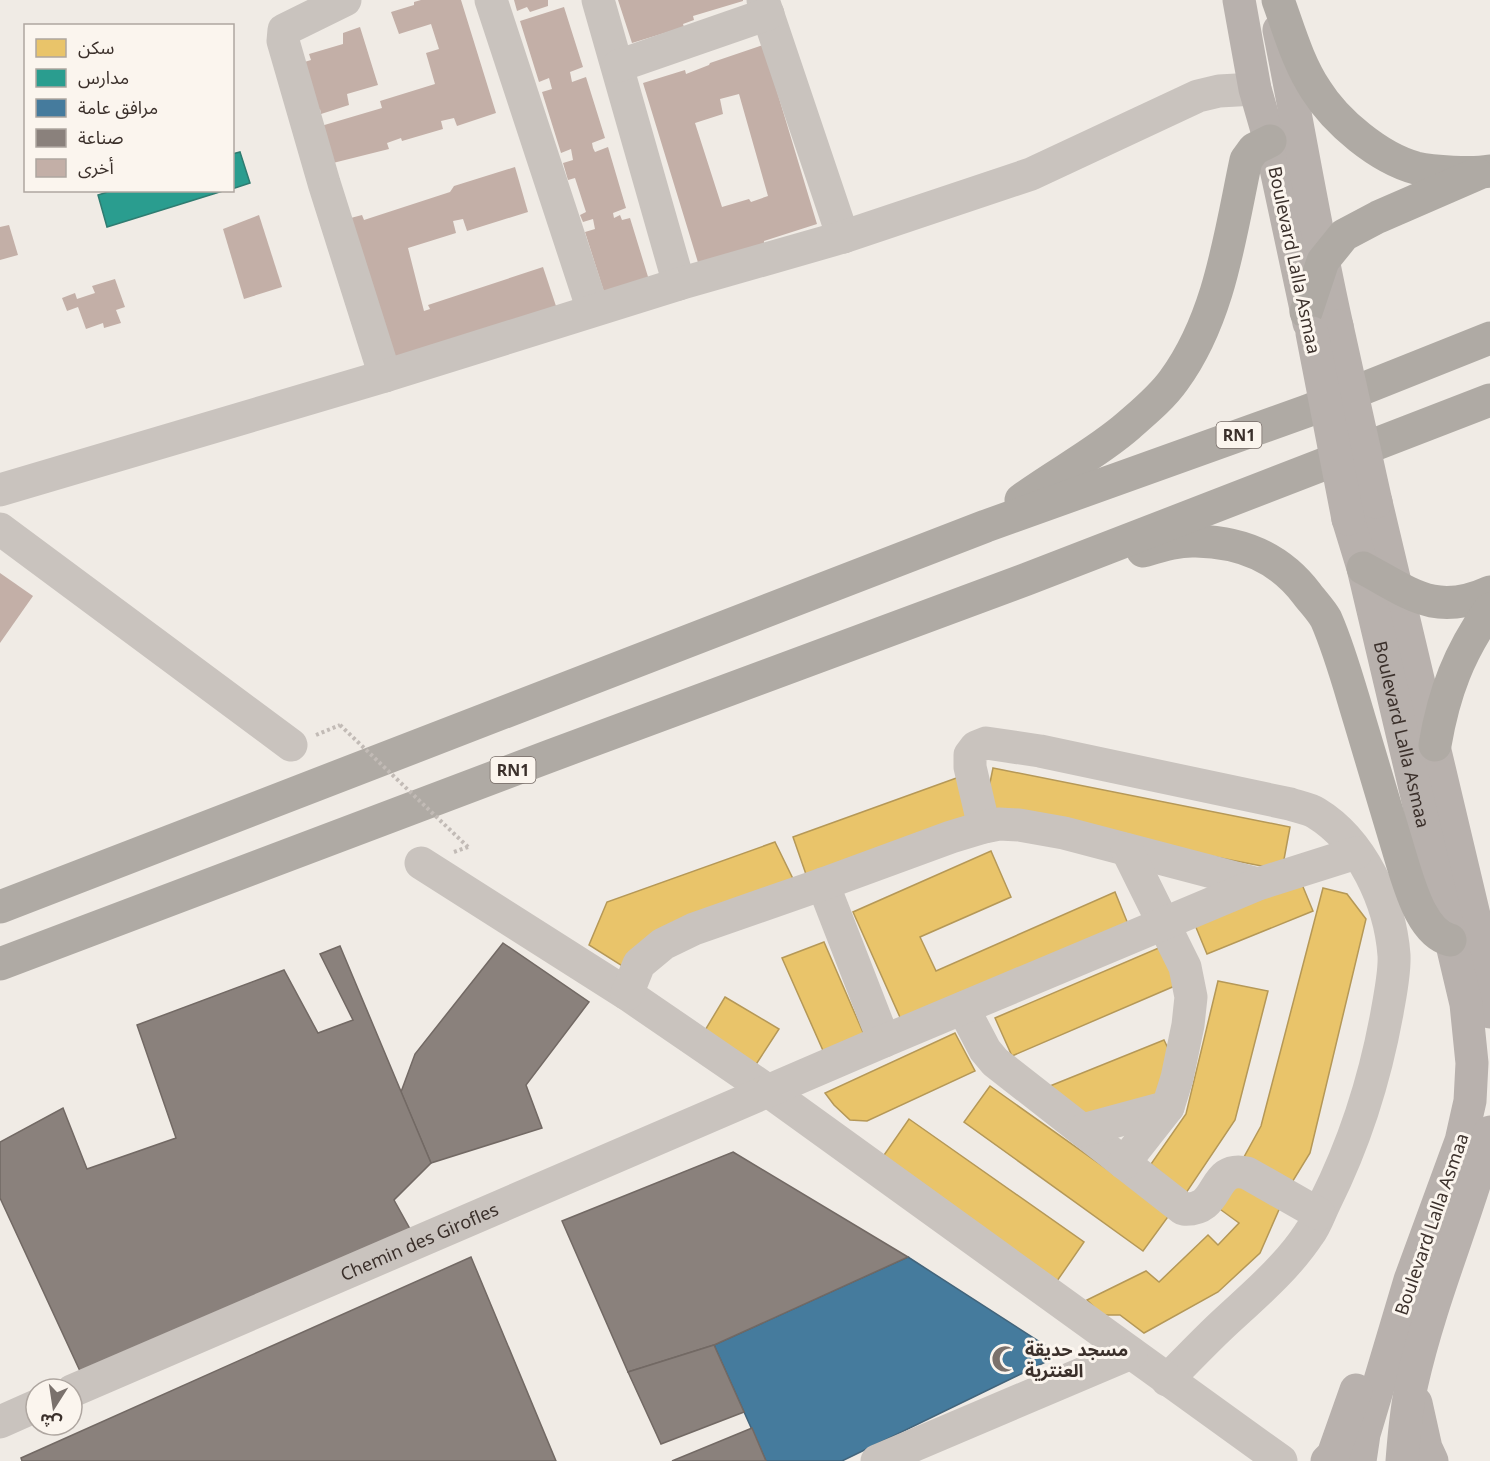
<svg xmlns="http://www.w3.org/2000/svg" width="1490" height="1461" font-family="'Noto Sans','Noto Sans Arabic',sans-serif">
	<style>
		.homes { fill: #e9c46a; stroke: #b59857; stroke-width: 1.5 }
		.schools { fill: #2a9d8f; stroke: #2f7c71; stroke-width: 1.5 }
		.public { fill: #457b9d; stroke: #42647b; stroke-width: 1.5 }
		.industry { fill: #8a817c; stroke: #726964; stroke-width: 1.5 }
		.building { fill: #c3afa7; fill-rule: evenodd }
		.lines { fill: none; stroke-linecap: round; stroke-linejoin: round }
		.path { stroke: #c2bbb6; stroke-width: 4; stroke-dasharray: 3 3; stroke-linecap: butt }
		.minor { stroke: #c9c3be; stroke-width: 33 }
		.major { stroke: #b8b1ad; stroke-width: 33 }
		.highway { stroke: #afaaa4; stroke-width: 33 }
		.path-bridge { stroke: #c2bbb6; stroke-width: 4; stroke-dasharray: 3 3; stroke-linecap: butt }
		.major-bridge { stroke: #b8b1ad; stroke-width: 33 }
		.labels { text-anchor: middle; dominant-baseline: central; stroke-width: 6; stroke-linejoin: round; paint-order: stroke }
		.shield { fill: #fbf5ee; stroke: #756b66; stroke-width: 1.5 }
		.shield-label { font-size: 16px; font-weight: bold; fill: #3b302b }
		.street-label { font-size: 18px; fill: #3b302b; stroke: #fbf5ee }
		.poi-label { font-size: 18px; font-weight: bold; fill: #3b302b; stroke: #fbf5ee; text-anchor: start }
	</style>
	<rect width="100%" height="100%" fill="#f0ebe5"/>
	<!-- homes -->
	<g class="homes">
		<path d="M993,768L1290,827L1282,870L984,812Z"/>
		<path d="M962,776L978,819L808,880L793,837Z"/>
		<path d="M775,842L796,885L627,969L589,945L607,902Z"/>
		<path d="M991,851L1011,897L920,937L936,971L1115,892L1128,924L903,1024L853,912Z"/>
		<path d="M1301,882L1313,911L1207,954L1195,925Z"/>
		<path d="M1323,888L1347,894L1366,919L1310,1153L1291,1184L1244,1157L1261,1126Z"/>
		<path d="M824,942L865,1037L825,1055L782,958Z"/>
		<path d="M1161,947L1177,985L1012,1056L995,1018Z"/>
		<path d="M1218,981L1268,991L1235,1120L1186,1193L1151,1164L1186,1114Z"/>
		<path d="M725,997L779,1029L755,1066L704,1032Z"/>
		<path d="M955,1033L975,1071L867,1121L850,1120L834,1105L825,1093Z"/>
		<path d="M1164,1040L1177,1067L1169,1092L1093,1125L1045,1088Z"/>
		<path d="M990,1086L1170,1214L1143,1251L964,1122Z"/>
		<path d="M909,1119L1084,1242L1057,1281L882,1158Z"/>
		<path d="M1240,1181L1281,1205L1260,1253L1218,1292L1144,1333L1120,1315H1102L1087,1300L1146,1271L1159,1282L1208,1235L1218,1245L1239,1223L1217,1207Z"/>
	</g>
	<!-- schools -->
	<g class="schools">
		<path d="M240,152L250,183L232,189V154Z"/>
		<path d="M114,190H226L107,227L98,195Z"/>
	</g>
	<!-- public -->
	<path class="public" d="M908,1257L1060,1355L842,1461H766L714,1345Z"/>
	<!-- industry -->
	<g class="industry">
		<path d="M503,943L589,1002L526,1085L542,1128L431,1163L401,1092L415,1054Z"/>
		<path d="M340,946L431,1163L394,1200L410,1229L80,1371L0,1198V1142L63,1108L87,1169L176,1138L137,1025L284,970L318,1033L353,1020L320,954Z"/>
		<path d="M733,1152L908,1257L714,1345L628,1372L562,1221Z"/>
		<path d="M471,1257L556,1461H22L21,1458Z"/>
		<path d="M714,1345L744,1412L661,1444L628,1372Z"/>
		<path d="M752,1428L766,1461H672Z"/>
	</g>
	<!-- building -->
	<g class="building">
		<path d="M421,0H461L496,113L457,126L454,118L441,121L443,129L402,141L401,138L387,143L389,149L333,163L321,126L382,108L380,101L435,84L426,53L439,49L431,24L399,34L391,12L414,5V2Z"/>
		<path d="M514,0H548V6L530,12L527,7L517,11Z"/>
		<path d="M618,0H743V1L693,16L694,20L683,24L684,27L632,43Z"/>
		<path d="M564,7L583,67L570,72L572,82L586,77L605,138L592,143L593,148L595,152L608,147L626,208L613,213L614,218L620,215L622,220L630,218L649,280L605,295L585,232L595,229L593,219L583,222L580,215L586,212L575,178L568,180L563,163L573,160L571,149L561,153L542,92L552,89L549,78L539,82L520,21Z"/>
		<path d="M360,27L378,85L347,94L349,105L321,114L320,109L314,111L298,64L311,60L309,54L343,44V33Z"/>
		<path d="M763,45L817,224L764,241V244L700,269L643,83L685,70L686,74L709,65L710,63ZM739,94L768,196L751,202L749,199L722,207L695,123L723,114L720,99Z"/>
		<path d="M515,167L528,212L467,231L463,219L453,221L456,233L408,248L424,311L430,309L428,305L543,267L558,312L392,365L347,219L362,215L364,220L450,192L454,186Z"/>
		<path d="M259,215L282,287L244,299L223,229Z"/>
		<path d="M9,225L18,255L0,260V227Z"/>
		<path d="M115,279L125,307L116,310L121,323L104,328L103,323L86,329L78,307L67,311L62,298L75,293L77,299L95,293L92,286Z"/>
		<path d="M0,573L33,596L0,643Z"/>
	</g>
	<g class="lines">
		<!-- path -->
		<g class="path">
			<path d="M316,735L340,725"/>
			<path d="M454,852L468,847"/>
		</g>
		<!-- minor -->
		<g class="minor">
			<path d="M345,0L284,30L283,41L324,183L385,376"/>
			<path d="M491,0L593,310"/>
			<path d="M598,0L679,284"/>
			<path d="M763,0L843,237"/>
			<path d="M618,66L768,14"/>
			<path d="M0,490L385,376L679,284L843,237L1031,174L1198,96L1219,91L1255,89"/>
			<path d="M0,529L291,745"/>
			<path d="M984,827L970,767V755L976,747L986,743L1040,751L1290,804C1298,807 1308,808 1316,813C1362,841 1390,902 1394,955C1395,973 1390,995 1387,1013C1375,1079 1355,1142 1325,1202C1320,1212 1316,1225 1309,1234C1286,1269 1252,1297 1221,1326C1203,1343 1185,1362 1167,1380"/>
			<path d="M421,863L627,994L767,1090L1281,1461"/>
			<path d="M823,884L884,1041"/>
			<path d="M627,994L639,964L663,944L694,929L823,884L951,837L984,827L999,824L1019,825L1064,833L1258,884"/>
			<path d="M963,1008L985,1050L995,1062L1183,1209C1223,1212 1209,1164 1247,1173L1319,1214"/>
			<path d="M1083,1130L1168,1107"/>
			<path d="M1124,1163L1168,1107L1177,1078L1188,1025L1191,997L1185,967L1127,850"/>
			<path id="s1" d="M72,1391L884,1041L1258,884L1356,853"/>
			<path d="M0,1422L36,1406"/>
			<path d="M877,1461L1131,1353"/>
		</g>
		<!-- major -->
		<g class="major">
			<path d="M1239,0L1255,89L1270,141L1309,323"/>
			<path d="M1279,30C1299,129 1315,228 1337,326"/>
			<path d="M1376,502L1478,932L1490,1012"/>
			<path id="s2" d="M1348,519L1363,568L1466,1004L1472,1063L1470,1101L1461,1141L1410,1280L1364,1434L1360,1461"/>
			<path d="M1416,1403L1426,1448L1432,1461"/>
			<path d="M1327,1461L1333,1455L1356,1390"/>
			<path d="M1402,1461C1404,1436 1406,1408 1412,1383C1431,1298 1467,1217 1490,1132"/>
		</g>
		<!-- highway -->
		<g class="highway">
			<path d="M1278,0C1289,30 1298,63 1316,90C1336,122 1379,158 1416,168C1433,172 1473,174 1490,171"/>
			<path d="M1306,312L1323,261L1344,235L1378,217L1477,174"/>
			<path d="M1021,500C1056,474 1096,454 1129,425C1145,411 1162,397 1174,380C1220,317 1230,235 1246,160L1254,149L1270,141"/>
			<path d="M1143,551C1160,546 1179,540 1196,541C1242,542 1279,557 1307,594C1313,602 1321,610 1326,619C1340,651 1349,685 1359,718C1373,766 1388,814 1402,862C1410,887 1422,933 1450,940"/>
			<path d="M1363,568C1410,593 1435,617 1490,592"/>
			<path d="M1435,745C1444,692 1459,653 1490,609"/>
			<path d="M0,907L986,526L1307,411L1490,338"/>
			<path d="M0,964L550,756L1027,579L1490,400"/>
		</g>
		<!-- path-bridge -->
		<path class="path-bridge" d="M340,725L468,847"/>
		<!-- major-bridge -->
		<g class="major-bridge">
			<path d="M1337,326L1376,502"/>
			<path d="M1312,333L1348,519"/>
		</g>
	</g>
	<!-- icons -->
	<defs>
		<symbol id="mosque-bare" viewBox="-9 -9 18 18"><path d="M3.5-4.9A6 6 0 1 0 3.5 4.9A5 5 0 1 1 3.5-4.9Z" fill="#7a716c" stroke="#fbf5ee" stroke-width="2.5" paint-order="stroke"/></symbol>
	</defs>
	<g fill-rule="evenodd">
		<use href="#mosque-bare" x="986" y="1340" width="38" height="38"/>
	</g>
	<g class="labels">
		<!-- shield labels -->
		<g class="shield">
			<rect x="1216.5" y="422" width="45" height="26" rx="4.5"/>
			<rect x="490.5" y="757" width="45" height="26" rx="4.5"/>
		</g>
		<g class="shield-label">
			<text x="1239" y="435">RN1</text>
			<text x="513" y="770">RN1</text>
		</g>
		<!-- street labels -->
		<g class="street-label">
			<text transform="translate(1295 260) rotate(78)">Boulevard Lalla Asmaa</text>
			<text stroke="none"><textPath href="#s2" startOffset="222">Boulevard Lalla Asmaa</textPath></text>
			<text transform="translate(1431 1224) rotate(-71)">Boulevard Lalla Asmaa</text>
			<text stroke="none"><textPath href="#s1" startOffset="378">Chemin des Girofles</textPath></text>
		</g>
		<!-- poi labels -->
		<g class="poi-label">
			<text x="1025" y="1349">مسجد حديقة<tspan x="1025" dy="21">العنترية</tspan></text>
		</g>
	</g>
	<!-- legend -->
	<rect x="24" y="24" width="210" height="168" fill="#fbf5ee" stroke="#aea6a0" stroke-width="1.5"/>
	<rect x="36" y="39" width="30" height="18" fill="#e9c46a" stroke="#aea6a0" stroke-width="1.5"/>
	<text x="78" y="54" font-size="18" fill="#3b302b">سكن</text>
	<rect x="36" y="69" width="30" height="18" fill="#2a9d8f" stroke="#aea6a0" stroke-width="1.5"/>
	<text x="78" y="84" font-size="18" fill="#3b302b">مدارس</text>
	<rect x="36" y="99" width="30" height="18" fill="#457b9d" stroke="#aea6a0" stroke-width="1.5"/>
	<text x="78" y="114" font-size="18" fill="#3b302b">مرافق عامة</text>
	<rect x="36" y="129" width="30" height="18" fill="#8a817c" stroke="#aea6a0" stroke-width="1.5"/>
	<text x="78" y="144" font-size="18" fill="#3b302b">صناعة</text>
	<rect x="36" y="159" width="30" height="18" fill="#c3afa7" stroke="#aea6a0" stroke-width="1.5"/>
	<text x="78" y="174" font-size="18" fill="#3b302b">أخرى</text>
	<!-- north arrow -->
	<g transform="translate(54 1407) rotate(192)"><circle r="28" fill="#fbf5ee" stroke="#aea6a0" stroke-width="1.5"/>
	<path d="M0-4.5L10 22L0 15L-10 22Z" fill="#7a716c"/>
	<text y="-9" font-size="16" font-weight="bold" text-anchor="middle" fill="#3b302b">ش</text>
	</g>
</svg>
